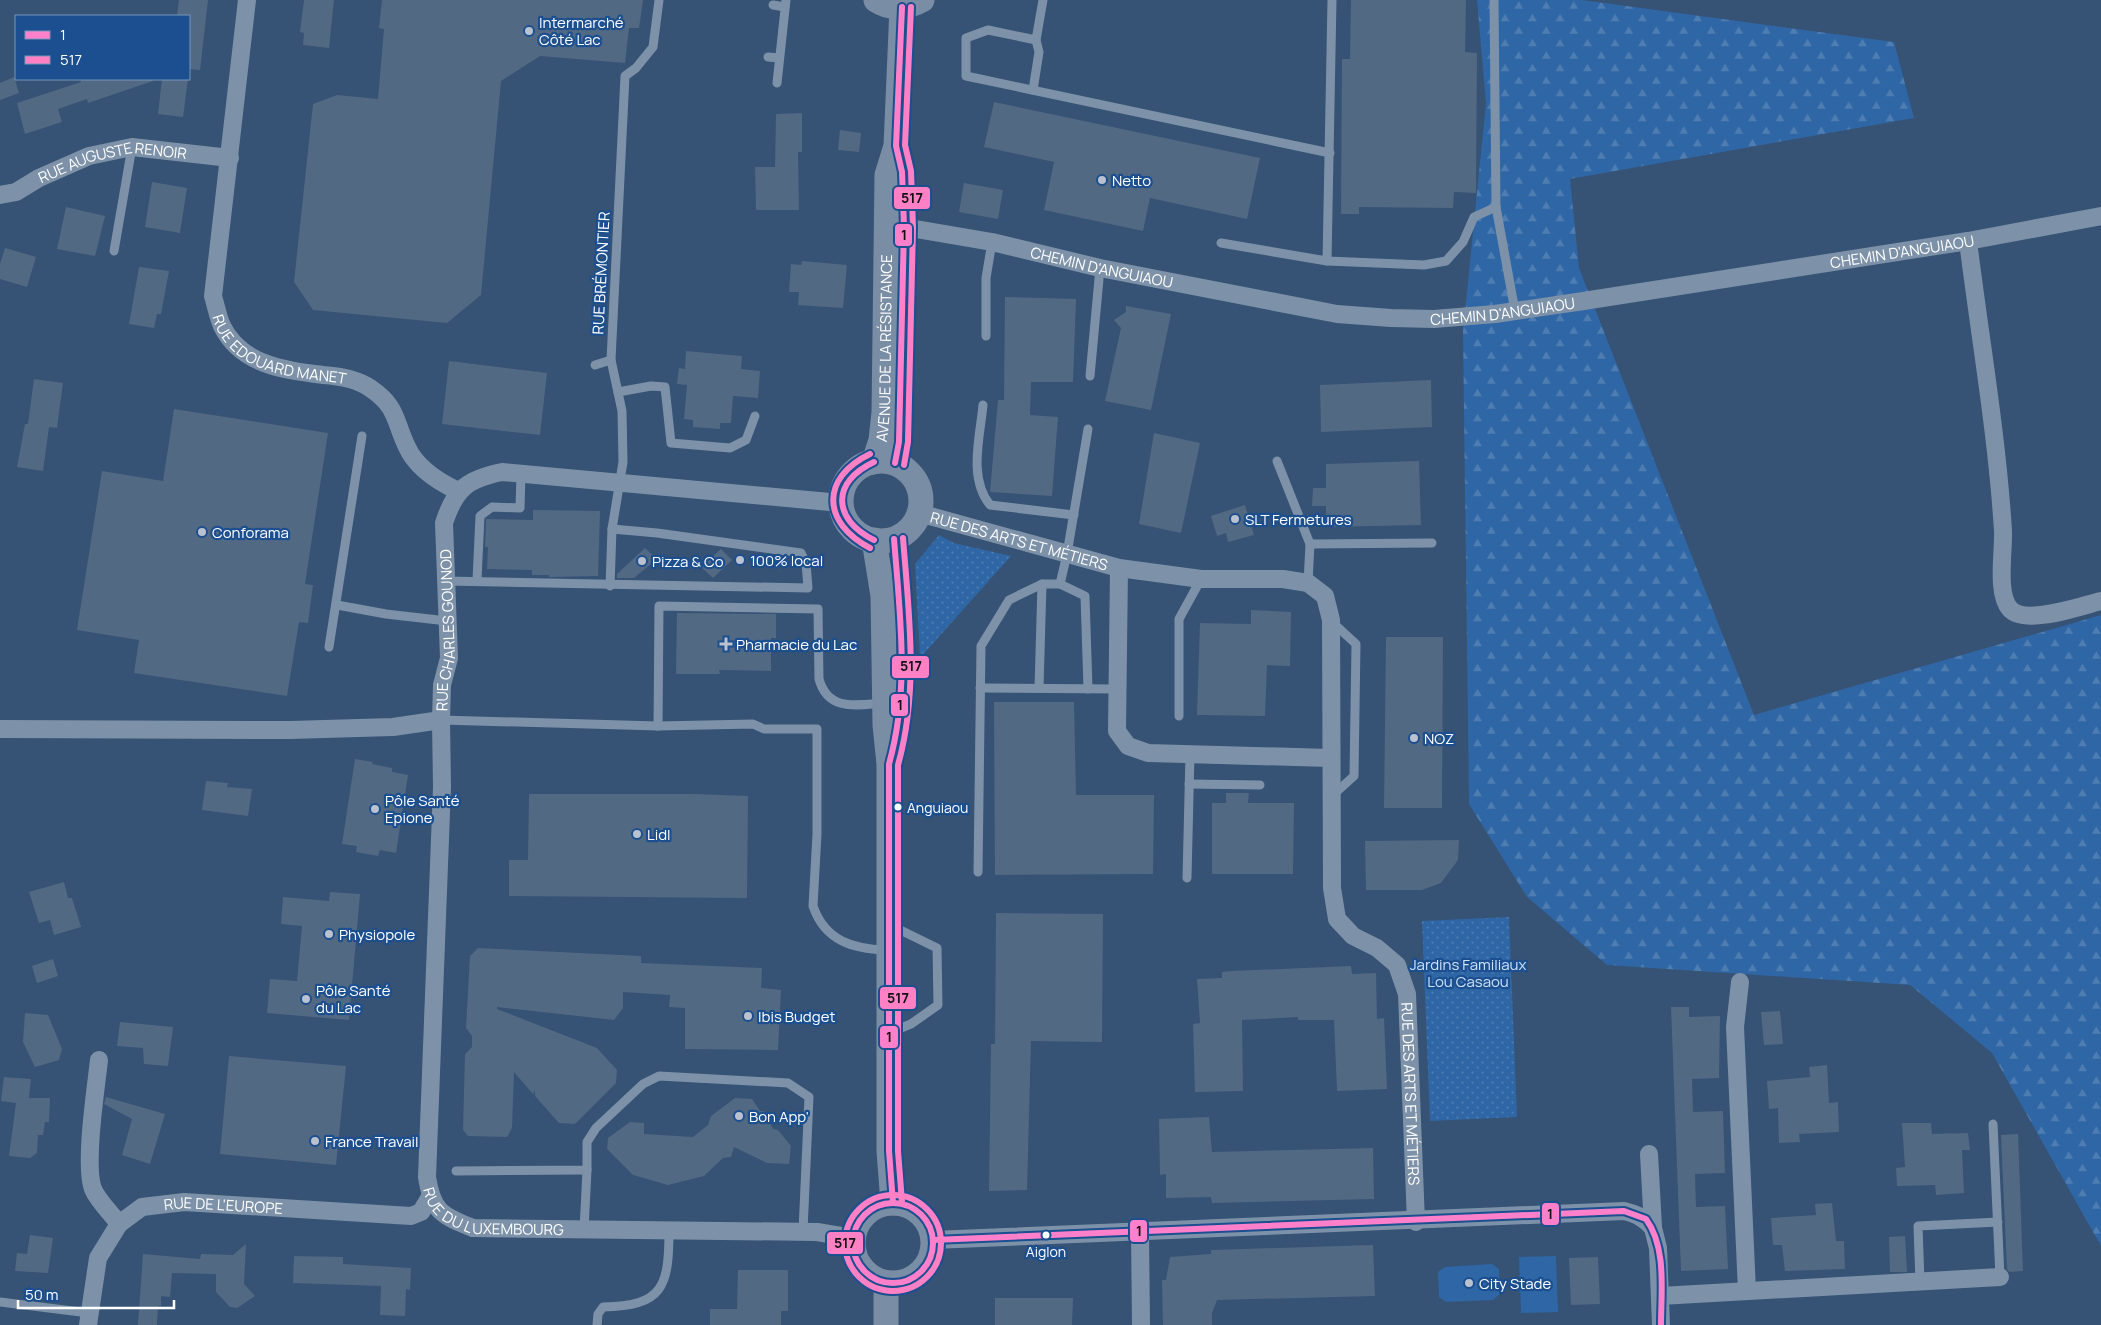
<svg xmlns="http://www.w3.org/2000/svg" width="2101" height="1325" font-family="Manrope,sans-serif">
	<style>
		.grass { fill: url(#grass-dots) }
		.forest { fill: url(#forest-firs) }
		.pitch { fill: #2f66a5 }
		.building { fill: #526984 }
		.lines { fill: none; stroke-linecap: round; stroke-linejoin: round }
		.lane { stroke: #7d92a8; stroke-width: 9 }
		.street { stroke: #7d92a8; stroke-width: 18 }
		.secondary { stroke: #798da4; stroke-width: 25 }
		.bus-1-casing { stroke: #1b4f8f; stroke-width: 10 }
		.bus-2-casing { stroke: #1b4f8f; stroke-width: 10 }
		.bus-1 { stroke: #ff80ca; stroke-width: 6 }
		.bus-2 { stroke: #ff80c5; stroke-width: 6 }
		.poi-dot { fill: #b9c2ce; stroke: #1b4f8f; stroke-width: 2 }
		.bus-dot { fill: #fff; stroke: #1b4f8f; stroke-width: 2 }
		.labels { text-anchor: middle; dominant-baseline: central; stroke-width: 4.5; stroke-linejoin: round; paint-order: stroke }
		.bus-label { font-size: 14px; fill: #fff; stroke: #1b4f8f; text-anchor: start }
		.poi-label { font-size: 15px; fill: #fff; stroke: #1b4f8f; text-anchor: start }
		.street-label { font-size: 15px; fill: #fff; stroke: #1b4f8f }
		.park-label { font-size: 15px; fill: #cfe3fa; stroke: #1b4f8f }
		.line-badge { stroke: #1b4f8f; stroke-width: 2 }
		.pale-badge-label { font-size: 14px; text-anchor: middle; font-weight: bold; fill: #111 }
	</style>
	<defs>
		<pattern id="grass-dots" width="8" height="8" patternUnits="userSpaceOnUse" patternTransform="scale(1.25)"><rect width="8" height="8" fill="#2f66a5"/><path d="M2 2h.1M6 6h.1" fill="none" stroke="#4e7db2" stroke-width="1.8" stroke-linecap="round"/></pattern>
		<pattern id="forest-firs" width="22" height="20" patternUnits="userSpaceOnUse" patternTransform="scale(1.25)"><rect width="22" height="20" fill="#2f66a5"/><path d="M5 1l3.5 6h-7zM16 11l3.5 6h-7z" fill="#4e7db2"/></pattern>
	</defs>
	<rect width="100%" height="100%" fill="#365274"/>
	<!-- grass -->
	<g class="grass">
		<path d="M939,535L954,543L1011,556L920,658L915,564Z"/>
		<path d="M1509,917L1517,1117L1430,1121L1422,921Z"/>
	</g>
	<!-- forest -->
	<path class="forest" d="M1477,0H1582L1894,42L1914,118L1570,179L1579,268L1754,715L2101,615V1246L1992,1053L1910,985L1607,965L1527,897L1469,804L1463,332L1486,103Z"/>
	<!-- pitch -->
	<g class="pitch">
		<path d="M1556,1256L1558,1312L1521,1313L1519,1257Z"/>
		<path d="M1492,1264L1499,1269L1500,1294L1493,1300L1446,1302L1439,1297L1438,1272L1445,1267Z"/>
	</g>
	<!-- building -->
	<g class="building">
		<path d="M179,0H208L200,70L189,69V16H177Z"/>
		<path d="M304,0H334L329,48L303,45L304,33L300,32Z"/>
		<path d="M382,0H643L639,28H629L625,63L540,56L501,81L481,295L447,323L313,310L294,282L313,104L337,95L378,99L384,29L379,28Z"/>
		<path d="M1351,0H1466L1465,52L1477,53L1476,193L1454,192L1453,208L1359,207V214H1341L1342,59H1350Z"/>
		<path d="M14,77L19,93L0,100V83Z"/>
		<path d="M80,79H152L153,81L88,103L87,99L58,109L62,122L25,134L17,103L81,82Z"/>
		<path d="M162,79H188L183,117L158,114Z"/>
		<path d="M994,102L1260,158L1247,219L1150,198L1143,231L1044,210L1054,162L984,147Z"/>
		<path d="M802,113V152H798L799,210H756L755,167H775L776,114Z"/>
		<path d="M840,130L861,133L859,152L838,150Z"/>
		<path d="M152,182L187,188L180,233L145,227Z"/>
		<path d="M964,183L1003,190L998,219L959,212Z"/>
		<path d="M66,207L105,216L95,256L57,249Z"/>
		<path d="M5,248L36,257L27,287L0,279V264Z"/>
		<path d="M802,261L847,265L843,308L798,305L799,292H789L791,264L801,265Z"/>
		<path d="M139,267L169,271L161,314H157L154,328L129,324Z"/>
		<path d="M1005,297L1076,299L1073,382H1031L1030,415L1058,417L1052,496L990,492L998,400H1004Z"/>
		<path d="M1126,306L1171,314L1151,410L1105,401L1121,328L1114,320L1126,312Z"/>
		<path d="M686,351L742,356L741,369L760,371L758,398L733,396L731,423H720V429L693,427V420L684,419L687,385L677,384L679,368L685,369Z"/>
		<path d="M449,361L547,373L540,435L442,424Z"/>
		<path d="M34,379L63,383L57,428L49,427L43,471L17,467L25,424H28Z"/>
		<path d="M1431,380L1432,427L1321,432L1320,385Z"/>
		<path d="M174,409L328,433L305,584L313,585L308,623L299,622L287,696L134,673L139,640L77,630L102,471L163,481Z"/>
		<path d="M1154,433L1200,443L1181,533L1139,524Z"/>
		<path d="M1419,461L1421,525L1326,527V506H1312L1313,488H1326V464Z"/>
		<path d="M1245,505L1254,535L1228,542L1226,533L1217,536L1211,516Z"/>
		<path d="M533,510L600,511L598,576L549,577V575H532V570L487,569L488,547H485L486,519L533,520Z"/>
		<path d="M645,548L657,559L634,578H617V574Z"/>
		<path d="M721,549L732,560L713,578L701,567Z"/>
		<path d="M1251,610L1291,612L1290,666L1267,665L1265,716L1197,715L1200,623L1251,624Z"/>
		<path d="M677,613L776,614V638H771V671L719,670L720,674H676Z"/>
		<path d="M1386,637H1443L1442,808H1384Z"/>
		<path d="M994,702H1074L1076,795H1154L1153,874L995,875Z"/>
		<path d="M355,759L373,762L372,764L392,768V772L408,775L396,853L380,850L378,856L356,852L357,846L342,844Z"/>
		<path d="M206,781L228,783L227,787L252,789L248,816L202,810Z"/>
		<path d="M1226,793H1249L1248,803H1294L1293,874H1212V803H1226Z"/>
		<path d="M529,794H695L748,796L747,898L509,896V860H528Z"/>
		<path d="M1459,840L1458,860L1441,883L1422,890H1366L1365,841Z"/>
		<path d="M64,882L68,898H72L81,927L54,935L50,920L39,923L29,892Z"/>
		<path d="M330,892L360,894L349,1020L267,1013L270,979L297,981L302,926L281,924L283,897L329,901Z"/>
		<path d="M996,913L1103,914L1102,1042L1031,1041L1027,1190L989,1191L991,1044H995Z"/>
		<path d="M478,948L641,956V963L762,968L761,988L781,990L778,1050L685,1049V1008L669,1007L670,995L623,992V1008L614,1020L497,1007V1009L597,1048L617,1070L616,1083L575,1124L559,1123L535,1096V1090L533,1094L514,1072L512,1128L507,1137L468,1136L463,1130L465,1054L472,1047V1036L466,1028L470,956Z"/>
		<path d="M53,959L58,976L37,983L32,966Z"/>
		<path d="M1351,966L1352,974L1376,973L1377,1019L1384,1018L1387,1089L1337,1091L1334,1020H1298V1017L1242,1020L1243,1091L1195,1092L1193,1024L1200,1023L1197,979L1222,978V972L1231,971Z"/>
		<path d="M1671,1007H1689V1017L1720,1016L1719,1078L1692,1079L1693,1112L1723,1111L1725,1173L1695,1174L1696,1207L1725,1206L1728,1269L1681,1271Z"/>
		<path d="M1780,1011L1783,1044L1764,1045L1761,1012Z"/>
		<path d="M25,1013L48,1015L62,1049L59,1060L35,1067L23,1042Z"/>
		<path d="M120,1022L173,1027L168,1066L144,1064L143,1048L117,1046Z"/>
		<path d="M229,1056L346,1066L336,1165L220,1154Z"/>
		<path d="M1827,1065L1829,1103L1838,1102L1839,1132L1799,1134L1800,1142L1779,1143L1778,1108L1769,1109L1767,1081L1810,1077L1809,1067Z"/>
		<path d="M4,1077L31,1079L29,1098H50L49,1122H45L43,1135H38L37,1153L30,1158L9,1156L16,1103L1,1101Z"/>
		<path d="M106,1097L165,1114L150,1164L122,1155L132,1119L104,1104Z"/>
		<path d="M735,1098L752,1099L760,1111H764L773,1129L778,1130L791,1146L789,1164L767,1163L734,1147L731,1157L723,1158L704,1176L668,1185L633,1175L607,1149L608,1138L630,1122L644,1123V1134L693,1137L708,1125L711,1116Z"/>
		<path d="M1209,1117L1212,1152L1373,1148L1374,1199L1212,1203L1211,1197L1166,1198V1174L1160,1175L1159,1119Z"/>
		<path d="M1902,1123H1931L1932,1134L1968,1133L1970,1150H1962L1964,1193L1936,1195L1935,1185L1897,1186L1896,1168L1905,1167Z"/>
		<path d="M2018,1134L2023,1271L2009,1272L2007,1269L2001,1135Z"/>
		<path d="M1832,1203L1836,1241H1844L1845,1269L1785,1271L1782,1245H1773L1771,1218L1816,1215L1815,1204Z"/>
		<path d="M30,1235L53,1238L48,1273L15,1271L17,1253L27,1254Z"/>
		<path d="M1905,1236L1907,1272H1890L1889,1237Z"/>
		<path d="M246,1244L244,1284L255,1296L237,1308L230,1307L216,1292V1274L172,1273L170,1297L161,1296V1306H158L157,1325H138L143,1254L200,1259L201,1254L233,1255Z"/>
		<path d="M1373,1245L1375,1296L1217,1300L1212,1313V1325H1163L1162,1280H1166L1170,1257L1211,1254V1250Z"/>
		<path d="M294,1256L343,1257V1264L411,1268L410,1290L406,1289L405,1316L380,1315L381,1286L293,1283Z"/>
		<path d="M1598,1257L1600,1304L1571,1305L1569,1258Z"/>
		<path d="M738,1270H788V1311H781V1325H710V1309H737Z"/>
		<path d="M995,1298H1073L1072,1325H995Z"/>
	</g>
	<g class="lines">
		<!-- lane -->
		<g class="lane">
			<path d="M1494,0L1496,207L1515,311"/>
			<path d="M773,5L785,7"/>
			<path d="M1036,40L988,30L966,38V76L1330,153"/>
			<path d="M768,57L779,58"/>
			<path d="M777,83L786,0"/>
			<path d="M1033,90L1039,52L1036,40L1043,0"/>
			<path d="M1221,243L1327,261L1424,265L1446,261L1463,242L1474,217L1496,207"/>
			<path d="M114,251L132,147"/>
			<path d="M1327,261L1332,0"/>
			<path d="M986,336V278L992,242"/>
			<path d="M595,365L611,360"/>
			<path d="M1090,376L1100,268"/>
			<path d="M618,392L651,386L665,387L671,443L730,448L746,440L755,416"/>
			<path d="M983,405C980,437 968,478 990,505L1074,515"/>
			<path d="M1277,461L1310,544L1308,583"/>
			<path d="M1310,544L1432,543"/>
			<path d="M477,580L480,516L492,507L520,508L521,474"/>
			<path d="M446,581L808,588L806,563L801,553L657,533L612,529"/>
			<path d="M1060,584L1085,596L1088,689"/>
			<path d="M610,586L612,529L623,462L622,411L611,360L625,76L636,68L653,47L659,0"/>
			<path d="M337,605L386,614L447,621"/>
			<path d="M1331,621L1356,644L1354,776L1333,795"/>
			<path d="M329,647L362,436"/>
			<path d="M980,688L1116,689"/>
			<path d="M1039,688L1042,584"/>
			<path d="M1179,716V619L1201,579"/>
			<path d="M441,720L658,726L753,724L764,729H817V834L813,906C825,941 853,949 886,950"/>
			<path d="M658,726L659,606L818,609L819,679C828,712 857,705 884,703"/>
			<path d="M1189,784L1260,785"/>
			<path d="M978,872L981,646L1009,600L1042,584H1060L1067,554L1088,429"/>
			<path d="M1187,878L1190,754"/>
			<path d="M891,1032L911,1024L938,1005L937,948L892,926"/>
			<path d="M1993,1124L2000,1277"/>
			<path d="M456,1171L587,1170V1142L596,1128L643,1084L659,1076L788,1083L809,1097L803,1231"/>
			<path d="M584,1230L587,1170"/>
			<path d="M1920,1282L1918,1226L1998,1222"/>
			<path d="M0,1302L89,1313"/>
			<path d="M597,1325L598,1314L603,1307C663,1306 669,1287 669,1230"/>
		</g>
		<!-- street -->
		<g class="street">
			<path id="s1" d="M247,0L213,296C216,306 218,317 222,326C241,365 284,370 323,375C338,376 357,379 370,388C398,407 394,420 407,447C416,467 439,482 458,491"/>
			<path id="s2" d="M0,195L16,192L39,178L89,156L132,147L230,158"/>
			<path id="s3" d="M904,227L992,242L1100,268L1337,314L1391,318L1434,319L1495,314L1577,302L1968,241L2101,216"/>
			<path d="M1968,241C1980,338 1997,434 2003,531C2004,550 1996,594 2010,609C2025,626 2081,606 2101,601"/>
			<path id="s4" d="M919,513L1119,568L1201,579H1283L1308,583L1325,596L1331,620L1332,888L1337,919L1353,936L1377,948L1397,965L1407,994L1416,1222"/>
			<path d="M1119,568L1117,731L1128,746L1148,753L1330,758"/>
			<path id="s5" d="M441,720L442,787L427,1177C432,1211 442,1216 473,1228L817,1232L853,1238"/>
			<path id="s6" d="M0,729L290,730L393,727L441,720L442,685L449,658L444,523C455,489 467,479 502,472L841,503"/>
			<path d="M1740,982L1735,1027L1747,1291"/>
			<path d="M99,1060C96,1088 84,1165 93,1189C98,1201 111,1213 119,1224"/>
			<path d="M1649,1154L1653,1228L1658,1248L1661,1325"/>
			<path d="M1140,1231L1141,1325"/>
			<path d="M933,1240L1624,1211C1637,1214 1644,1218 1653,1228"/>
			<path d="M1660,1296L2000,1277"/>
			<path id="s7" d="M88,1325L98,1258L119,1224L142,1207L184,1202L411,1216L421,1212L430,1197"/>
		</g>
		<!-- secondary -->
		<g class="secondary">
			<path d="M876,0C891,10 908,8 922,0"/>
			<path d="M903,187V297"/>
			<circle cx="881" cy="501" r="40"/>
			<path id="s8" d="M874,462L881,440L884,412L887,175L896,146L902,7"/>
			<path d="M895,463L899,442L900,402"/>
			<path d="M874,540L883,596L885,725L889,764V1151L893,1203"/>
			<circle cx="893" cy="1243" r="40"/>
			<path d="M886,1325V1283"/>
		</g>
		<defs>
			<g id="bus-1">
				<path d="M874,462C831,482 832,519 874,540"/>
				<path d="M895,463L899,442L904,227L902,172L896,146L902,7"/>
				<path d="M893,1203L889,1151V764C910,689 900,615 894,539"/>
				<circle cx="893" cy="1243" r="40"/>
				<path d="M933,1240L1624,1211L1646,1219C1667,1248 1661,1291 1661,1325"/>
			</g>
			<g id="bus-2">
				<path d="M904,465L908,442L913,227L911,171L905,145L911,7"/>
				<path d="M870,548C822,523 820,478 870,454"/>
				<circle cx="893" cy="1243" r="48"/>
				<path d="M902,1202L898,1151V765C919,690 909,615 903,538"/>
			</g>
		</defs>
		<!-- bus-1 casing -->
		<use href="#bus-1" class="bus-1-casing"/>
		<!-- bus-2 casing -->
		<use href="#bus-2" class="bus-2-casing"/>
		<!-- bus-1 -->
		<use href="#bus-1" class="bus-1"/>
		<!-- bus-2 -->
		<use href="#bus-2" class="bus-2"/>
	</g>
	<!-- markers -->
	<g class="poi-dot">
		<circle cx="529" cy="31" r="5"/>
		<circle cx="1102" cy="180" r="5"/>
		<circle cx="1235" cy="519" r="5"/>
		<circle cx="202" cy="532" r="5"/>
		<circle cx="740" cy="560" r="5"/>
		<circle cx="642" cy="561" r="5"/>
		<path d="M723.5 636.5h5v5h5v5h-5v5h-5v-5h-5v-5h5z"/>
		<circle cx="1414" cy="738" r="5"/>
		<circle cx="375" cy="809" r="5"/>
		<circle cx="637" cy="834" r="5"/>
		<circle cx="329" cy="934" r="5"/>
		<circle cx="306" cy="999" r="5"/>
		<circle cx="748" cy="1016" r="5"/>
		<circle cx="739" cy="1116" r="5"/>
		<circle cx="315" cy="1141" r="5"/>
		<circle cx="1469" cy="1283" r="5"/>
	</g>
	<g class="bus-dot">
		<circle cx="898" cy="807" r="4.5"/>
		<circle cx="1046" cy="1235" r="4.5"/>
	</g>
	<g class="labels">
		<!-- bus labels -->
		<g class="bus-label">
			<text x="907" y="807">Anguiaou</text>
			<text x="1046" y="1251" text-anchor="middle">Aiglon</text>
		</g>
		<!-- poi labels -->
		<g class="poi-label">
			<text x="539" y="22">Intermarché<tspan x="539" dy="17">Côté Lac</tspan></text>
			<text x="1112" y="180">Netto</text>
			<text x="1245" y="519">SLT Fermetures</text>
			<text x="212" y="532">Conforama</text>
			<text x="750" y="560">100% local</text>
			<text x="652" y="561">Pizza &amp; Co</text>
			<text x="736" y="644">Pharmacie du Lac</text>
			<text x="1424" y="738">NOZ</text>
			<text x="385" y="800">Pôle Santé<tspan x="385" dy="17">Epione</tspan></text>
			<text x="647" y="834">Lidl</text>
			<text x="339" y="934">Physiopole</text>
			<text x="316" y="990">Pôle Santé<tspan x="316" dy="17">du Lac</tspan></text>
			<text x="758" y="1016">Ibis Budget</text>
			<text x="749" y="1116">Bon App'</text>
			<text x="325" y="1141">France Travail</text>
			<text x="1479" y="1283">City Stade</text>
		</g>
		<!-- street labels -->
		<g class="street-label">
			<text stroke="none"><textPath href="#s2" startOffset="120">RUE AUGUSTE RENOIR</textPath></text>
			<text stroke="none"><textPath href="#s3" startOffset="1012">CHEMIN D'ANGUIAOU</textPath></text>
			<text stroke="none"><textPath href="#s3" startOffset="202">CHEMIN D'ANGUIAOU</textPath></text>
			<text transform="translate(601 273) rotate(-87)">RUE BRÉMONTIER</text>
			<text stroke="none"><textPath href="#s3" startOffset="608">CHEMIN D'ANGUIAOU</textPath></text>
			<text stroke="none"><textPath href="#s1" startOffset="394">RUE EDOUARD MANET</textPath></text>
			<text stroke="none"><textPath href="#s8" startOffset="115">AVENUE DE LA RÉSISTANCE</textPath></text>
			<text stroke="none"><textPath href="#s4" startOffset="104">RUE DES ARTS ET MÉTIERS</textPath></text>
			<text stroke="none"><textPath href="#s6" startOffset="532">RUE CHARLES GOUNOD</textPath></text>
			<text stroke="none"><textPath href="#s4" startOffset="950">RUE DES ARTS ET MÉTIERS</textPath></text>
			<text stroke="none"><textPath href="#s5" startOffset="545">RUE DU LUXEMBOURG</textPath></text>
			<text stroke="none"><textPath href="#s7" startOffset="218">RUE DE L'EUROPE</textPath></text>
		</g>
		<!-- park labels -->
		<g class="park-label">
			<text x="1468" y="964">Jardins Familiaux<tspan x="1468" dy="17">Lou Casaou</tspan></text>
		</g>
	</g>
	<g class="line-badge">
		<rect x="893" y="186" width="38" height="24" rx="5" fill="#ff80c5"/>
		<rect x="894" y="223" width="19" height="24" rx="5" fill="#ff80ca"/>
		<rect x="891" y="655" width="39" height="24" rx="5" fill="#ff80c5"/>
		<rect x="890" y="693" width="19" height="24" rx="5" fill="#ff80ca"/>
		<rect x="879" y="986" width="38" height="24" rx="5" fill="#ff80c5"/>
		<rect x="879" y="1025" width="20" height="24" rx="5" fill="#ff80ca"/>
		<rect x="1541" y="1202" width="19" height="24" rx="5" fill="#ff80ca"/>
		<rect x="1129" y="1219" width="19" height="24" rx="5" fill="#ff80ca"/>
		<rect x="826" y="1231" width="38" height="24" rx="5" fill="#ff80c5"/>
	</g>
	<g class="pale-badge-label">
		<text x="912" y="203">517</text>
		<text x="904" y="240">1</text>
		<text x="911" y="671">517</text>
		<text x="900" y="710">1</text>
		<text x="898" y="1003">517</text>
		<text x="889" y="1042">1</text>
		<text x="1550" y="1219">1</text>
		<text x="1139" y="1236">1</text>
		<text x="845" y="1248">517</text>
	</g>
	<!-- legend -->
	<rect x="15" y="15" width="175" height="65" fill="#1b4f8f" stroke="#7695bc"/>
	<rect x="25" y="31" width="25" height="8" fill="#ff80ca" stroke="#7695bc"/>
	<text x="60" y="40" font-size="15" fill="#ffffff">1</text>
	<rect x="25" y="56" width="25" height="8" fill="#ff80c5" stroke="#7695bc"/>
	<text x="60" y="65" font-size="15" fill="#ffffff">517</text>
	<!-- scale -->
	<path d="M18 1300v8h156v-8" fill="none" stroke="#ffffff" stroke-width="2.5"/>
	<text x="25" y="1300" font-size="15" fill="#ffffff" stroke="#1b4f8f" stroke-width="4" paint-order="stroke">50 m</text>
</svg>
